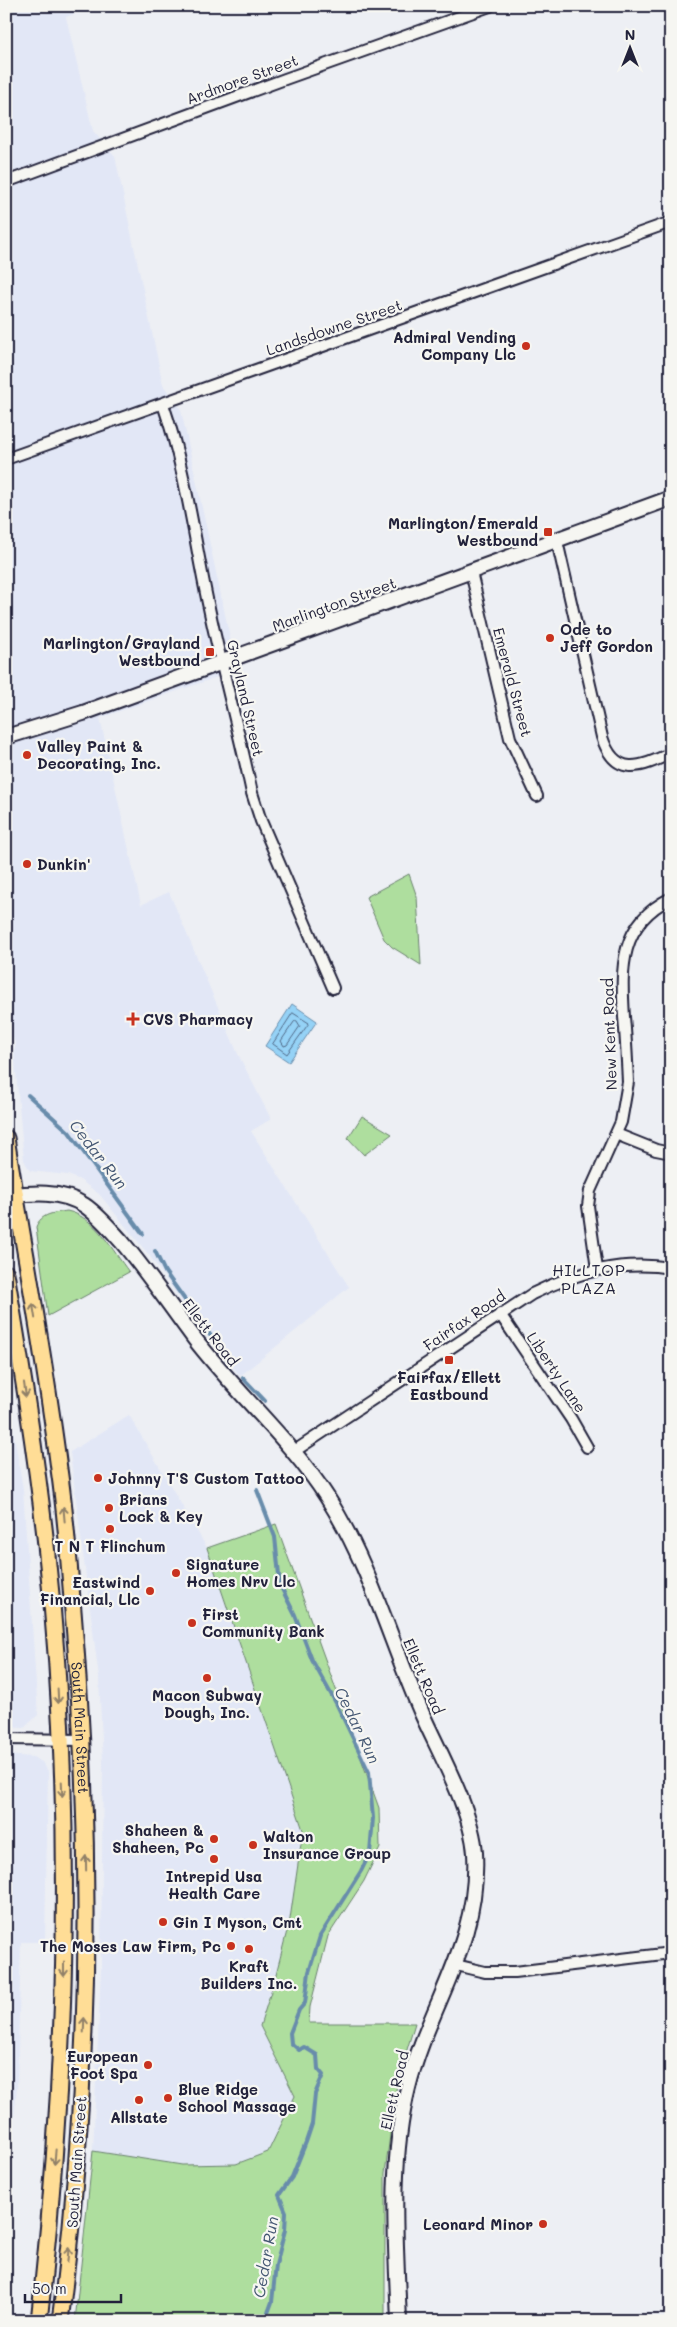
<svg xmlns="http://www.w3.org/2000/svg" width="677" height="2327" font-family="Mali,sans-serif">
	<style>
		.built { fill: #e2e7f6 }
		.green { fill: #aede9e; stroke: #68806c }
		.water { fill: #95d2f6; stroke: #678cab }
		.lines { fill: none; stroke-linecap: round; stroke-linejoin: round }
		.shore { stroke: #506886; stroke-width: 1 }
		.stream { stroke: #678cab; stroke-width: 4 }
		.street-casing { stroke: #22223b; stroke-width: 14 }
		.secondary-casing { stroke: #22223b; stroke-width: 18 }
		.primary-casing { stroke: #22223b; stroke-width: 19 }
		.street { stroke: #f6f6f2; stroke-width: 10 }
		.secondary { stroke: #f6f6f2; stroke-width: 14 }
		.primary { stroke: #ffdd96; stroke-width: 15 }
		.oneway { stroke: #908068 }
		.poi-dot { fill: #c8321e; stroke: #f6f6f2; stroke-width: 2 }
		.labels { text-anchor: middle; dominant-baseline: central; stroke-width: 4.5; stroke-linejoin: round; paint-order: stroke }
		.street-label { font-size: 15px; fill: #22223b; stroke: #f6f6f2 }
		.poi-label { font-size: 15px; font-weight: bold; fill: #22223b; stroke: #f6f6f2; text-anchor: start }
		.water-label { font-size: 16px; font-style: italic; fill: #445773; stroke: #f6f6f2 }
		.neighbourhood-label { font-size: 16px; letter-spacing: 1px; fill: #22223b; stroke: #f6f6f2 }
	</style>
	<rect width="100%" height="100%" fill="#edeff4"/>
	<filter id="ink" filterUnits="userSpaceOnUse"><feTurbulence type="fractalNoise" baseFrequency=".02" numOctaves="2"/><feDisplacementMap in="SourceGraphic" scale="10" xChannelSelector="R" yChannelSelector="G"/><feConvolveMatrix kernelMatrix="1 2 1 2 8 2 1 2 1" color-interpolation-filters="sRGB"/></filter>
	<g filter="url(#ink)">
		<!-- built -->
		<g class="built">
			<path d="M6,6H95L66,17L93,131L115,156L163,385L181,410L237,670L100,718L141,905L169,892L238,1054L271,1119L251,1131L349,1287L240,1376L193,1317L149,1255L99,1194L80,1180L68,1175L30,1171L24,1160L14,1050L16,1045L6,1023Z"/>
			<path d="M6,1387L23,1489L38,1715L24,1728L6,1727Z"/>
			<path d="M129,1415L207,1548L303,1830L290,1919L274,1982L260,2026L295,2096L268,2152L236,2164L182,2165L93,2151L101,1968L103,1762L99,1678L70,1452Z"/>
			<path d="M6,1755L33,1757L42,1762L48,1771L45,1942H21L17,2087L6,2195Z"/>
		</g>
		<!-- green -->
		<g class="green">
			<path d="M409,874L417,897L421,965L392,947L384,939L366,897Z"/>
			<path d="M362,1116L392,1134L364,1155L348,1138Z"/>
			<path d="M67,1211C96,1217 112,1250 129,1272L48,1316L36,1227C41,1213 55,1213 67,1211Z"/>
			<path d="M276,1524L379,1808L380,1848L364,1881L328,1936L310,2007L309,2023H415L397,2083L385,2173V2321H75L93,2151L182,2165L236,2164L268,2152L295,2096L260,2026L274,1982L290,1919L303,1830L207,1548Z"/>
		</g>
		<!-- water -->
		<path class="water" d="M292,1004L317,1021L289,1062L265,1046Z"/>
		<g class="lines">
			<!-- shore -->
			<g class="shore">
				<path d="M293,1013L309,1023L287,1054L273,1044Z"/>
				<path d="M297,1021L300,1026L287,1045L284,1046L281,1041L294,1022Z"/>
			</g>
			<!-- stream -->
			<g class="stream">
				<path d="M28,1095L69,1132L143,1234"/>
				<path d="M155,1251L165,1272L228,1360"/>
				<path d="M243,1378L265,1401"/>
				<path d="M257,1490L275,1537L280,1585L295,1615L312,1660L336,1703L369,1772L373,1818L370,1853L361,1871L320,1936L309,1972L305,2003L299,2010L290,2033L291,2043L299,2050L304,2047L317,2055L318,2069L323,2075L315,2094L312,2124L306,2142L292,2177L279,2195L286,2212L285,2230L276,2265L272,2302L265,2321"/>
			</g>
			<defs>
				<g id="street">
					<path d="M6,182L285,79L490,6"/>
					<path d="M163,404C186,471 194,539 209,608C222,670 239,731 252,793L261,821L333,988"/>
					<path d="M6,459L671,222"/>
					<path d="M557,541L602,737C615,778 641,768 671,753"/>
					<path d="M471,572L510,738L537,796"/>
					<path d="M616,1134L656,1150L671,1153"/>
					<path d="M597,1269L588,1206L590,1191L621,1122L628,1082C627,1060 626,1038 624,1017C621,968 619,924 671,898"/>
					<path d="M500,1314L571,1419L587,1447"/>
					<path d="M293,1452L532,1294C577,1272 621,1260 671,1268"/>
					<path d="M6,1739L83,1740"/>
					<path d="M456,1965L485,1972H515L671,1953"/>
				</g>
				<g id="secondary">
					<path d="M6,737L83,713L671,498"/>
					<path d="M6,1196C32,1193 61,1190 84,1205C99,1215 110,1229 122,1242C148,1273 170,1306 194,1338C236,1393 290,1439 327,1497C370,1564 391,1644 423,1716C441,1756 472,1811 475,1853C480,1945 428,2004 408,2088C389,2163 396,2244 399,2321"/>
				</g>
				<g id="primary">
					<path id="s1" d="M6,1138C24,1249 45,1358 59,1469C66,1516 69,1564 73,1611C93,1847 91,2086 60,2321"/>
					<path d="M6,1273C21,1363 36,1454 46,1545C75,1803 68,2063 39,2321"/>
				</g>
			</defs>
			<!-- street casing -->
			<use href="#street" class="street-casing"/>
			<!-- secondary casing -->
			<use href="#secondary" class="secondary-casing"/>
			<!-- primary casing -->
			<use href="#primary" class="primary-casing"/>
			<!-- street -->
			<use href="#street" class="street"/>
			<!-- secondary -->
			<use href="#secondary" class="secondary"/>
			<!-- primary -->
			<use href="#primary" class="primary"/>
		</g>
		<!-- one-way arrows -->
		<defs><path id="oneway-shaft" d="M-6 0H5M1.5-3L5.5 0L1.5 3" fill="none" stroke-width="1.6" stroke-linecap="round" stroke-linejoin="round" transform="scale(1.25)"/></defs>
		<g class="oneway">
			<use href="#oneway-shaft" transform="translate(34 1311) rotate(-99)"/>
			<use href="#oneway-shaft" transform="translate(25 1390) rotate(82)"/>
			<use href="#oneway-shaft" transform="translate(64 1514) rotate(-95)"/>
			<use href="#oneway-shaft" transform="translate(58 1696) rotate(87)"/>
			<use href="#oneway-shaft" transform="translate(62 1789) rotate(88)"/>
			<use href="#oneway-shaft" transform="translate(86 1863) rotate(-91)"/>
			<use href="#oneway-shaft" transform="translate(64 1969) rotate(90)"/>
			<use href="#oneway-shaft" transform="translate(84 2025) rotate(-88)"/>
			<use href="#oneway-shaft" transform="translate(55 2157) rotate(95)"/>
			<use href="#oneway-shaft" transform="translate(68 2255) rotate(-85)"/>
		</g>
	</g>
	<!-- markers -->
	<g class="poi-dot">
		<circle cx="526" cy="346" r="5"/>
		<rect x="543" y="527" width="10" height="10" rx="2.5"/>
		<circle cx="550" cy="638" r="5"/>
		<rect x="205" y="647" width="10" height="10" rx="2.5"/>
		<circle cx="27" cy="755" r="5"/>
		<circle cx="27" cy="864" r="5"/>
		<path d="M130.5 1011.5h5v5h5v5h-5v5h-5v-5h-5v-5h5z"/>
		<rect x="444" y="1355" width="10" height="10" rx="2.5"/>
		<circle cx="98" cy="1478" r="5"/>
		<circle cx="109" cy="1508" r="5"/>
		<circle cx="110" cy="1529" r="5"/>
		<circle cx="176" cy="1573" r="5"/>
		<circle cx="150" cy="1591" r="5"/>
		<circle cx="192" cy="1623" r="5"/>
		<circle cx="207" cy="1678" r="5"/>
		<circle cx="214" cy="1839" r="5"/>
		<circle cx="253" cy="1845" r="5"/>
		<circle cx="214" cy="1859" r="5"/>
		<circle cx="163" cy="1922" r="5"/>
		<circle cx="231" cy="1946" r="5"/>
		<circle cx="249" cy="1949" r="5"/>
		<circle cx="148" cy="2065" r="5"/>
		<circle cx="168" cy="2098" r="5"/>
		<circle cx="139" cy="2100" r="5"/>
		<circle cx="543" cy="2224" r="5"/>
	</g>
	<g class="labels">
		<!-- street labels -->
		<g class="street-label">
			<text transform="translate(242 79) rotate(-20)">Ardmore Street</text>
			<text transform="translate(334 327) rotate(-19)">Landsdowne Street</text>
			<text transform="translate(334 604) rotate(-20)">Marlington Street</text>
			<text transform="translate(513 682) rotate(75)">Emerald Street</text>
			<text transform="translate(246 698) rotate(77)">Grayland Street</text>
			<text transform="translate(609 1034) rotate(-92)">New Kent Road</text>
			<text transform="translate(464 1320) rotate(-34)">Fairfax Road</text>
			<text transform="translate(211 1332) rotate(52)">Ellett Road</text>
			<text transform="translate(557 1372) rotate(56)">Liberty Lane</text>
			<text transform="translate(424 1676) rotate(67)">Ellett Road</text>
			<text stroke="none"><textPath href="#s1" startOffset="595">South Main Street</textPath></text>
			<text transform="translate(394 2090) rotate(-77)">Ellett Road</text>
			<text transform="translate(76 2162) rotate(-86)">South Main Street</text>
		</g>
		<!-- poi labels -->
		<g class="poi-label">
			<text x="516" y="337" text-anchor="end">Admiral Vending<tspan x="516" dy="17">Company Llc</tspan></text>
			<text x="538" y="523" text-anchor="end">Marlington/Emerald<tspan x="538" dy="17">Westbound</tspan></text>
			<text x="560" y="629">Ode to<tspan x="560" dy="17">Jeff Gordon</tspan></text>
			<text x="200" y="643" text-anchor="end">Marlington/Grayland<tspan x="200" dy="17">Westbound</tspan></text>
			<text x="37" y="746">Valley Paint &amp;<tspan x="37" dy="17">Decorating, Inc.</tspan></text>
			<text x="37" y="864">Dunkin'</text>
			<text x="143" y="1019">CVS Pharmacy</text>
			<text x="449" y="1377" text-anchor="middle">Fairfax/Ellett<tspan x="449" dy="17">Eastbound</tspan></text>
			<text x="108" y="1478">Johnny T'S Custom Tattoo</text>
			<text x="119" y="1499">Brians<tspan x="119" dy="17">Lock &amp; Key</tspan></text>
			<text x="110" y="1546" text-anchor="middle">T N T Flinchum</text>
			<text x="186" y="1564">Signature<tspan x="186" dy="17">Homes Nrv Llc</tspan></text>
			<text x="140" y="1582" text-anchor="end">Eastwind<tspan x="140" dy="17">Financial, Llc</tspan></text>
			<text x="202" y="1614">First<tspan x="202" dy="17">Community Bank</tspan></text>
			<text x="207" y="1695" text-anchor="middle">Macon Subway<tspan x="207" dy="17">Dough, Inc.</tspan></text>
			<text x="204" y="1830" text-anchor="end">Shaheen &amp;<tspan x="204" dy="17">Shaheen, Pc</tspan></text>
			<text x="263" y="1836">Walton<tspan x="263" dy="17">Insurance Group</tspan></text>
			<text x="214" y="1876" text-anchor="middle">Intrepid Usa<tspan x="214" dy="17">Health Care</tspan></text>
			<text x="173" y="1922">Gin I Myson, Cmt</text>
			<text x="221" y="1946" text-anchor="end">The Moses Law Firm, Pc</text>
			<text x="249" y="1966" text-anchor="middle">Kraft<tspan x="249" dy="17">Builders Inc.</tspan></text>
			<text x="138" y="2056" text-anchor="end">European<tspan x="138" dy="17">Foot Spa</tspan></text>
			<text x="178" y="2089">Blue Ridge<tspan x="178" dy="17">School Massage</tspan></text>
			<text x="139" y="2117" text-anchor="middle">Allstate</text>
			<text x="533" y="2224" text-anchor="end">Leonard Minor</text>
		</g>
		<!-- water labels -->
		<g class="water-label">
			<text transform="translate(99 1154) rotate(52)">Cedar Run</text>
			<text transform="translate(358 1725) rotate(64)">Cedar Run</text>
			<text transform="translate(265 2257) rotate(-80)">Cedar Run</text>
		</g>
		<!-- neighbourhood labels -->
		<g class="neighbourhood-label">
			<text x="589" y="1269">HILLTOP<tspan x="589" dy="18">PLAZA</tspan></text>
		</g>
	</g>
	<!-- margin -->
	<rect width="677" height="2327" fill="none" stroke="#f6f6f2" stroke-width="25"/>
	<rect x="12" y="12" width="652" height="2302" fill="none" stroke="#22223b" stroke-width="2" filter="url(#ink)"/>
	<!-- north arrow -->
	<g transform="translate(630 48)" stroke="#f6f6f2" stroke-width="4" paint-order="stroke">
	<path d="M0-4L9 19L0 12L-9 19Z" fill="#22223b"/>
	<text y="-8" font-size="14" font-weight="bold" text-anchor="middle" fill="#22223b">N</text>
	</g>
	<!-- scale -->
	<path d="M25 2294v8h96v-8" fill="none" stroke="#22223b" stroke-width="2.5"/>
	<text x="32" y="2294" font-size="15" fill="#22223b" stroke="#f6f6f2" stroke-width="4" paint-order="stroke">50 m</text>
</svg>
